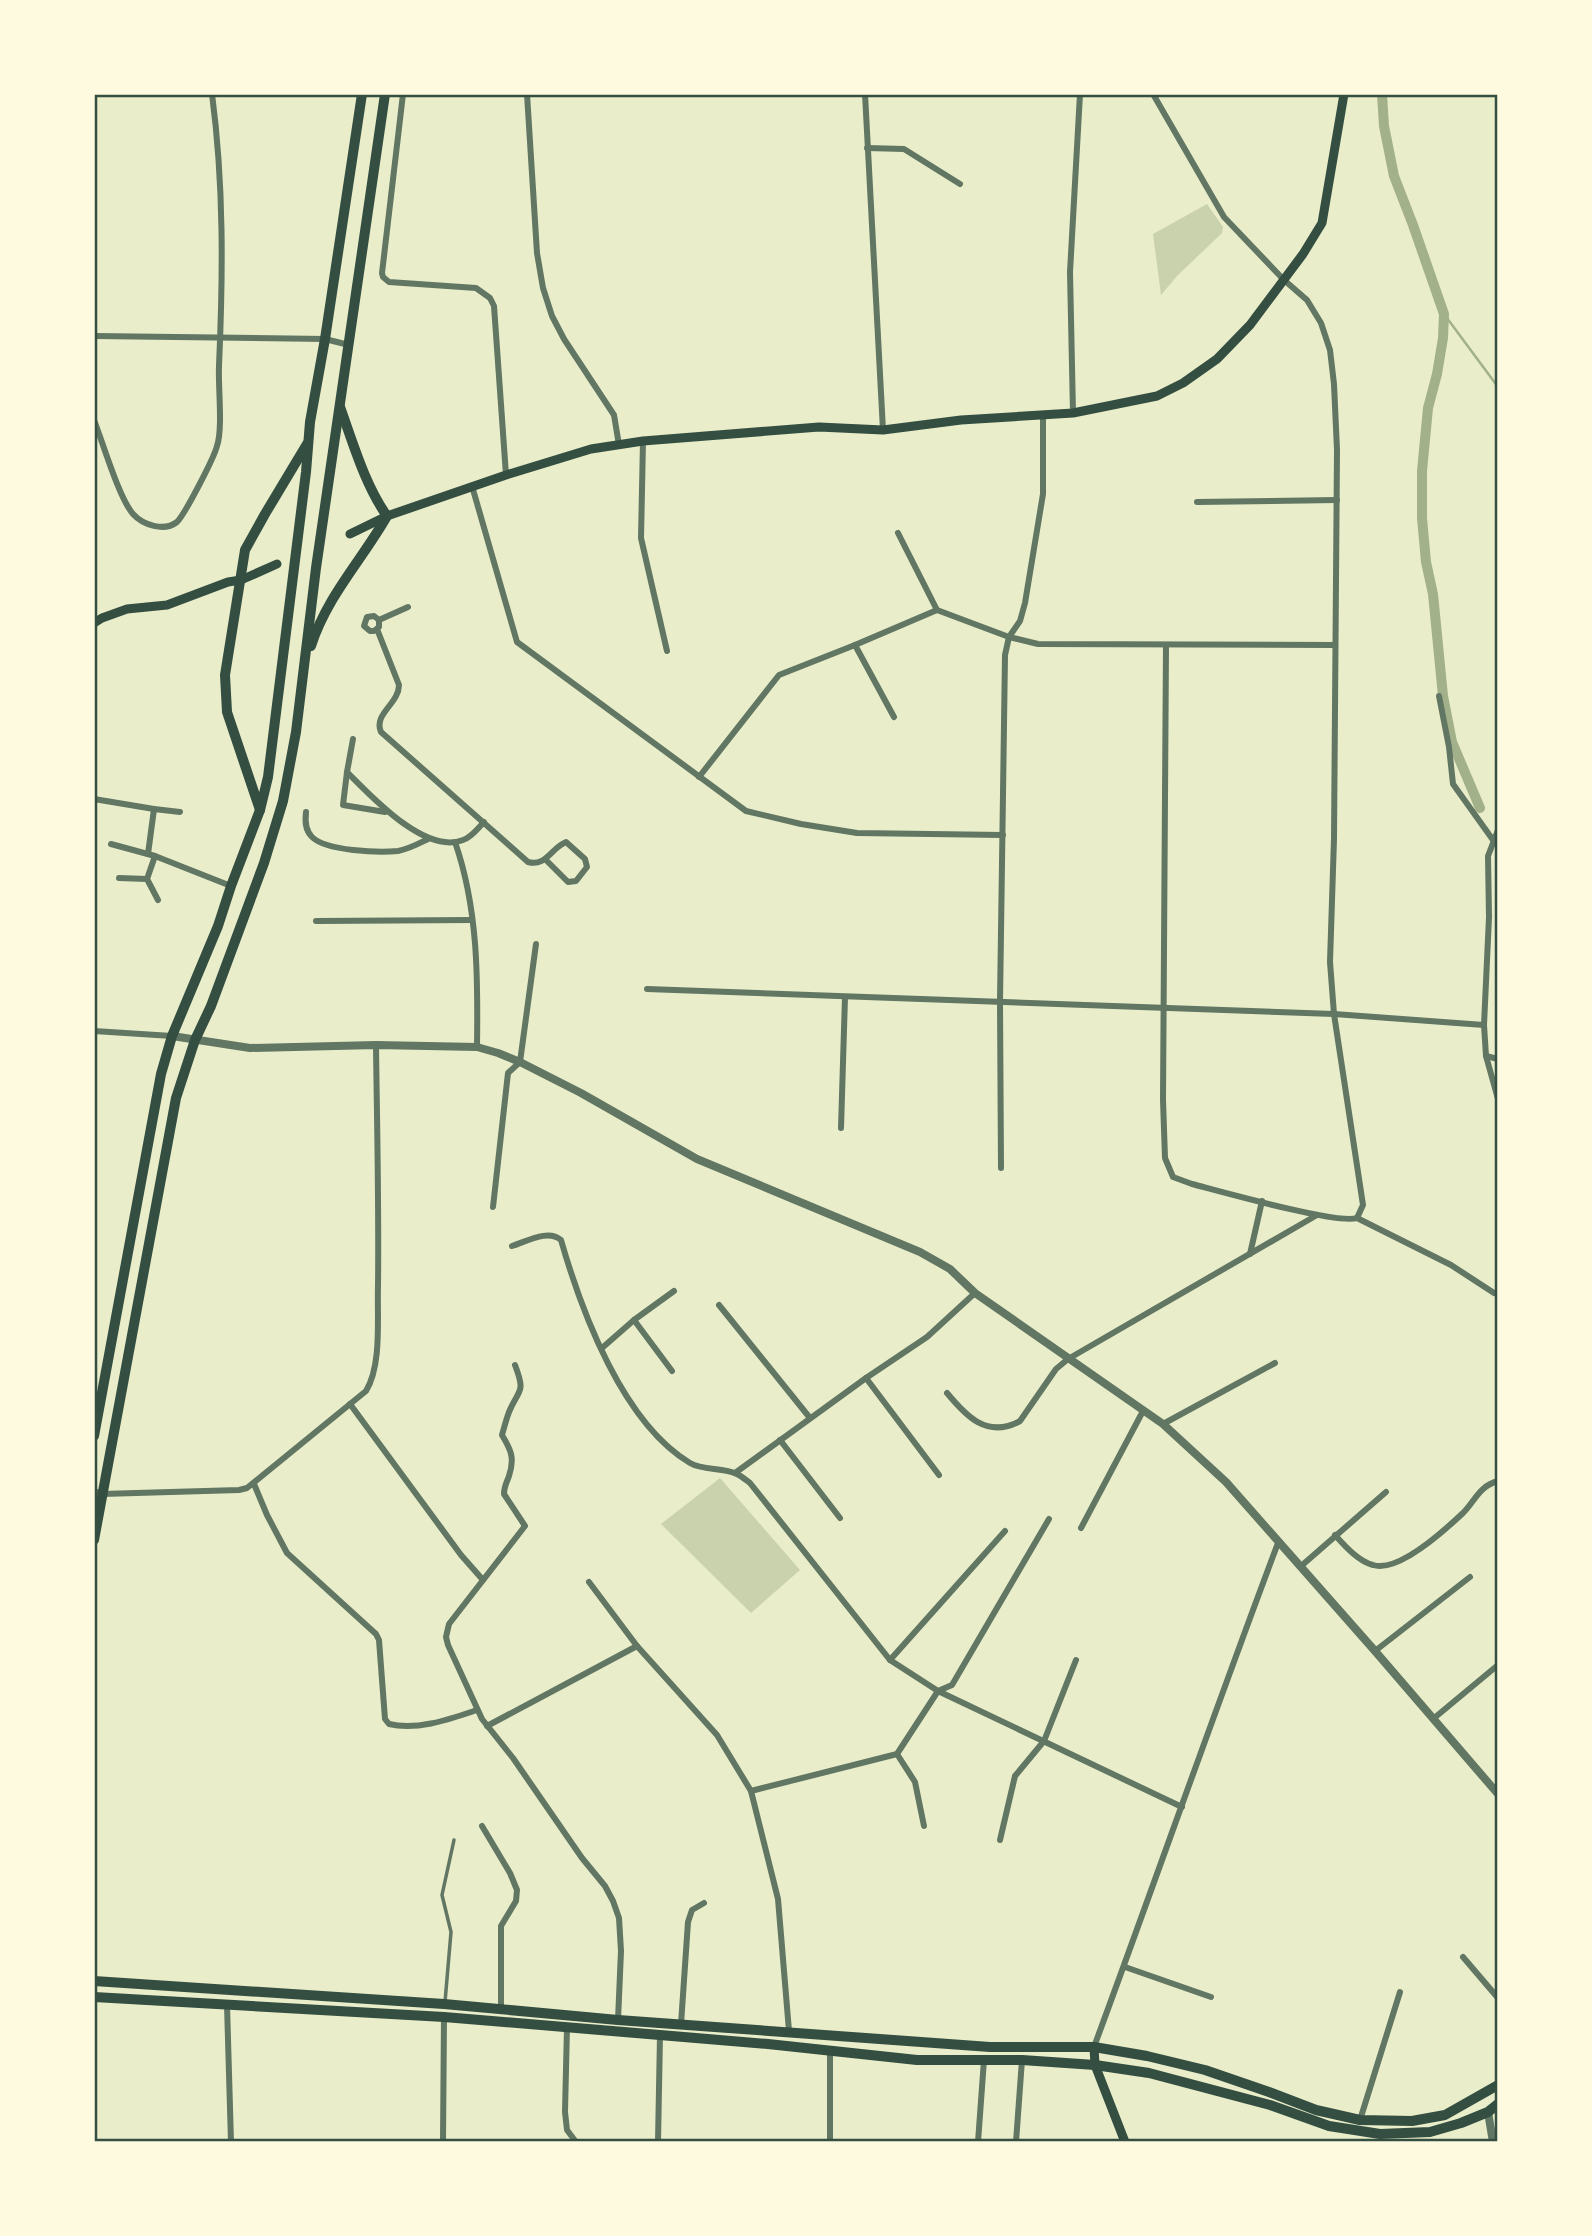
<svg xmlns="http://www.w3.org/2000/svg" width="1592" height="2236" font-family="Rubik,sans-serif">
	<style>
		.green { fill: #cad2ad }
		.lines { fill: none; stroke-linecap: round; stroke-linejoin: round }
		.stream { stroke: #a3b18a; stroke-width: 2.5 }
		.canal { stroke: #a3b18a; stroke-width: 10 }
		.service { stroke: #617663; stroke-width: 3.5 }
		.minor { stroke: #617663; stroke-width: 6 }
		.tertiary { stroke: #617663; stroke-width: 8 }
		.secondary { stroke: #344e41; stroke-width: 9 }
		.primary { stroke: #344e41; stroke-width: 10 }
		.trunk { stroke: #344e41; stroke-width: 10 }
		.neatline { fill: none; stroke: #344e41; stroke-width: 2.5 }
	</style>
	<rect width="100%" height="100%" fill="#e9edc9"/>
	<!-- green -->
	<g class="green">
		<path d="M1207,204L1223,227L1222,233L1177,276L1161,295L1153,234Z"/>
		<path d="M720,1478L800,1570L751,1613L661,1524Z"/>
	</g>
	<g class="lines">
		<!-- stream -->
		<path class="stream" d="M1444,314L1498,387"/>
		<!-- canal -->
		<path class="canal" d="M1382,94L1384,126L1394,176L1413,225L1444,314L1443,338L1437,374L1428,408L1422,471V518L1426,562L1433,594L1443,696L1452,742L1480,808"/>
		<!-- service -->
		<path class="service" d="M445,2002L451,1932L442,1895L454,1840"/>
		<!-- minor -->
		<g class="minor">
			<path d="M403,94L382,273L383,277L389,282L476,288L490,298L494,306L506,475"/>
			<path d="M527,94L537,253L543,288L552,316L564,339L614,415L619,445"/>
			<path d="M865,94L883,430"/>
			<path d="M1153,94L1224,217L1284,280L1307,300L1321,323L1330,350L1334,384L1337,450L1334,839L1330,962L1334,1014L1363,1205L1357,1218"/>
			<path d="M867,148L904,149L960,184"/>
			<path d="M94,336L325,339L349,345"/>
			<path d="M1073,413L1070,272L1080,94"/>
			<path d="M94,420C103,443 119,498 133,514C143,525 164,532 177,522C185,514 214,458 217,446C223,428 218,388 219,366C223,275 224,185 212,94"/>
			<path d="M643,441L641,538L667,651"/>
			<path d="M472,486L517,642L746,811L801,824L857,833L1003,835"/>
			<path d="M1197,502L1337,500"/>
			<path d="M898,533L937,610"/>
			<path d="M1498,558V568"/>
			<path d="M379,620L374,616L367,617L364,626L370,631H374L379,627V620L408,607"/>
			<path d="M377,629L399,685C399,704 373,714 381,732L528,862C546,867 551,848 566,842L585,859L587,867L576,881L568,882L545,859"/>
			<path d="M855,645L894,717"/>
			<path d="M1166,645L1163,1100L1165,1158L1173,1177L1192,1184C1219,1191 1339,1225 1357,1218L1451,1265L1494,1293"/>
			<path d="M1439,696L1449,747L1453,784L1493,840"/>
			<path d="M353,739L347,772L343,805L385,812"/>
			<path d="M347,772C371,796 425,855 463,840C472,837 477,829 484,822"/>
			<path d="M699,777L779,675L855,645L937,610L1009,637L1038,644L1335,645"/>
			<path d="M94,799L154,809"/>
			<path d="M306,812C305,821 305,830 312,837C326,851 379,853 398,851C409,849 418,844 428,839"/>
			<path d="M1498,830L1488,856L1489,917L1484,1025L1486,1056L1498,1099"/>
			<path d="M455,842C478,908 478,978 477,1047"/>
			<path d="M111,844L155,856L231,886"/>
			<path d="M148,854L154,809L180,812"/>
			<path d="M155,856L147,879L158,900"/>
			<path d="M119,878L147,879"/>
			<path d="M316,921L472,920"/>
			<path d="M647,989L1334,1014L1484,1025"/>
			<path d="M94,1031L172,1036"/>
			<path d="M1486,1056L1498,1059"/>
			<path d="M841,1128L845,997"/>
			<path d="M1001,1168L1000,1002L1005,655L1009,637L1020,621L1025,603L1043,494V415"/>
			<path d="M493,1207L508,1073L520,1062L536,944"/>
			<path d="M512,1246C528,1241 548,1229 561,1240C582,1313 623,1423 690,1463C703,1471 723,1467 737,1474C741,1476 746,1480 750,1483L890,1660L938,1691L1182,1807"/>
			<path d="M1250,1254L1262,1201"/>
			<path d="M719,1305L810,1418"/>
			<path d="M634,1320L672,1371"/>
			<path d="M602,1348L634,1320L674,1291"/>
			<path d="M515,1365C526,1394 519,1388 509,1412C506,1420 504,1428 502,1435C511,1450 515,1458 509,1476C507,1482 504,1486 504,1494L525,1526L449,1624L446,1637L448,1645L482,1719L513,1758L582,1858L605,1886L613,1901L619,1918L621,1951L618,2020"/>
			<path d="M866,1378L939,1475"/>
			<path d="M947,1393C966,1416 987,1439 1020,1421L1056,1369L1068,1359L1317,1215"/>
			<path d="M350,1404L461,1555L483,1580"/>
			<path d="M1163,1424L1275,1363"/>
			<path d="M780,1440L840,1518"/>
			<path d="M735,1473L866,1378L927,1337L975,1293"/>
			<path d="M254,1484L267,1515L287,1553L376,1634L379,1640L385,1719L389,1724C417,1731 450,1719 477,1710"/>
			<path d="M94,1491L102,1494L239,1490L247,1488L366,1391C382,1365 377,1318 378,1286C379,1206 377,1125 376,1045"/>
			<path d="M1081,1528L1143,1411"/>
			<path d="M1335,1535C1345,1546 1358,1561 1373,1565C1398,1573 1445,1530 1463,1513C1475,1501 1479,1486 1498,1481"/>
			<path d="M1300,1567L1386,1492"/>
			<path d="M589,1582L637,1646L717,1735L751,1791L778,1899L789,2031"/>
			<path d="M1375,1651L1470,1577"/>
			<path d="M890,1660L1005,1531"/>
			<path d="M1433,1719L1498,1665"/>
			<path d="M487,1726L637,1646"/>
			<path d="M897,1754L915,1782L924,1826"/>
			<path d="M751,1791L897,1754L938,1691L952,1685L1049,1519"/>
			<path d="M482,1826L510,1873L517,1890L516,1901L501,1926V2009"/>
			<path d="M1000,1840L1015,1776L1044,1741L1076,1660"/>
			<path d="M1463,1957L1498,1998"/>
			<path d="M1125,1967L1211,1997"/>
			<path d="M227,2005L231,2142"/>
			<path d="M681,2024L688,1922L692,1910L704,1903"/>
			<path d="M567,2027L565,2112L567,2130L576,2142"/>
			<path d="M1094,2047C1156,1879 1215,1710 1278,1543"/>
			<path d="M1360,2120L1400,1992"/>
			<path d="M443,2142L444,2017"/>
			<path d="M658,2142L660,2035"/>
			<path d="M830,2142V2051"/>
			<path d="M978,2142L984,2060"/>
			<path d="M1016,2142L1022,2060"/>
		</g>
		<!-- tertiary -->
		<g class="tertiary">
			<path d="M172,1036L250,1048L376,1045L477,1047L498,1053L520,1062L581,1093L697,1159L920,1252L950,1269L975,1293L1163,1424L1226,1482L1375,1651L1498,1794"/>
			<path d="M1488,2112L1493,2142"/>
		</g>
		<!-- secondary -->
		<g class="secondary">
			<path d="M350,534L387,516L506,475L591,449L643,441L819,427L883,430L961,420L1073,413L1157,396L1183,383L1217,359L1250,325L1303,254L1322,223L1344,94"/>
			<path d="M94,623L102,618L127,609L167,605L228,582L241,580L277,564"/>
			<path d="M1094,2047L1095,2065L1125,2142"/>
		</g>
		<!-- primary -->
		<g class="primary">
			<path d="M94,1981L444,2004L618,2020L990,2047H1094L1147,2056L1205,2070L1269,2092L1316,2110L1360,2120L1412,2121L1445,2115L1498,2085"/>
			<path d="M94,1997L444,2017L768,2044L917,2060H1022L1095,2065L1149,2073L1270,2105L1329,2126L1380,2134L1430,2132L1461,2123L1488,2112L1498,2104"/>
		</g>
		<!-- trunk -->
		<g class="trunk">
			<path d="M311,646C327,596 362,560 387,516C365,485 353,443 340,407"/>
			<path d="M260,810L227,712L225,675L245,550L265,514L307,444"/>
			<path d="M94,1436L161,1074L172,1036L218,926L231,886L260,810L268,777L306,472L310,422L325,339L362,94"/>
			<path d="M94,1540L176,1098L195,1040L211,1006L264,863L283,801L296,732L316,568L385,94"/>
		</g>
	</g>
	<!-- border -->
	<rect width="1592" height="2236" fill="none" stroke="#fefae0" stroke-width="192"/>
	<rect x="96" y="96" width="1400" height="2044" class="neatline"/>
</svg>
